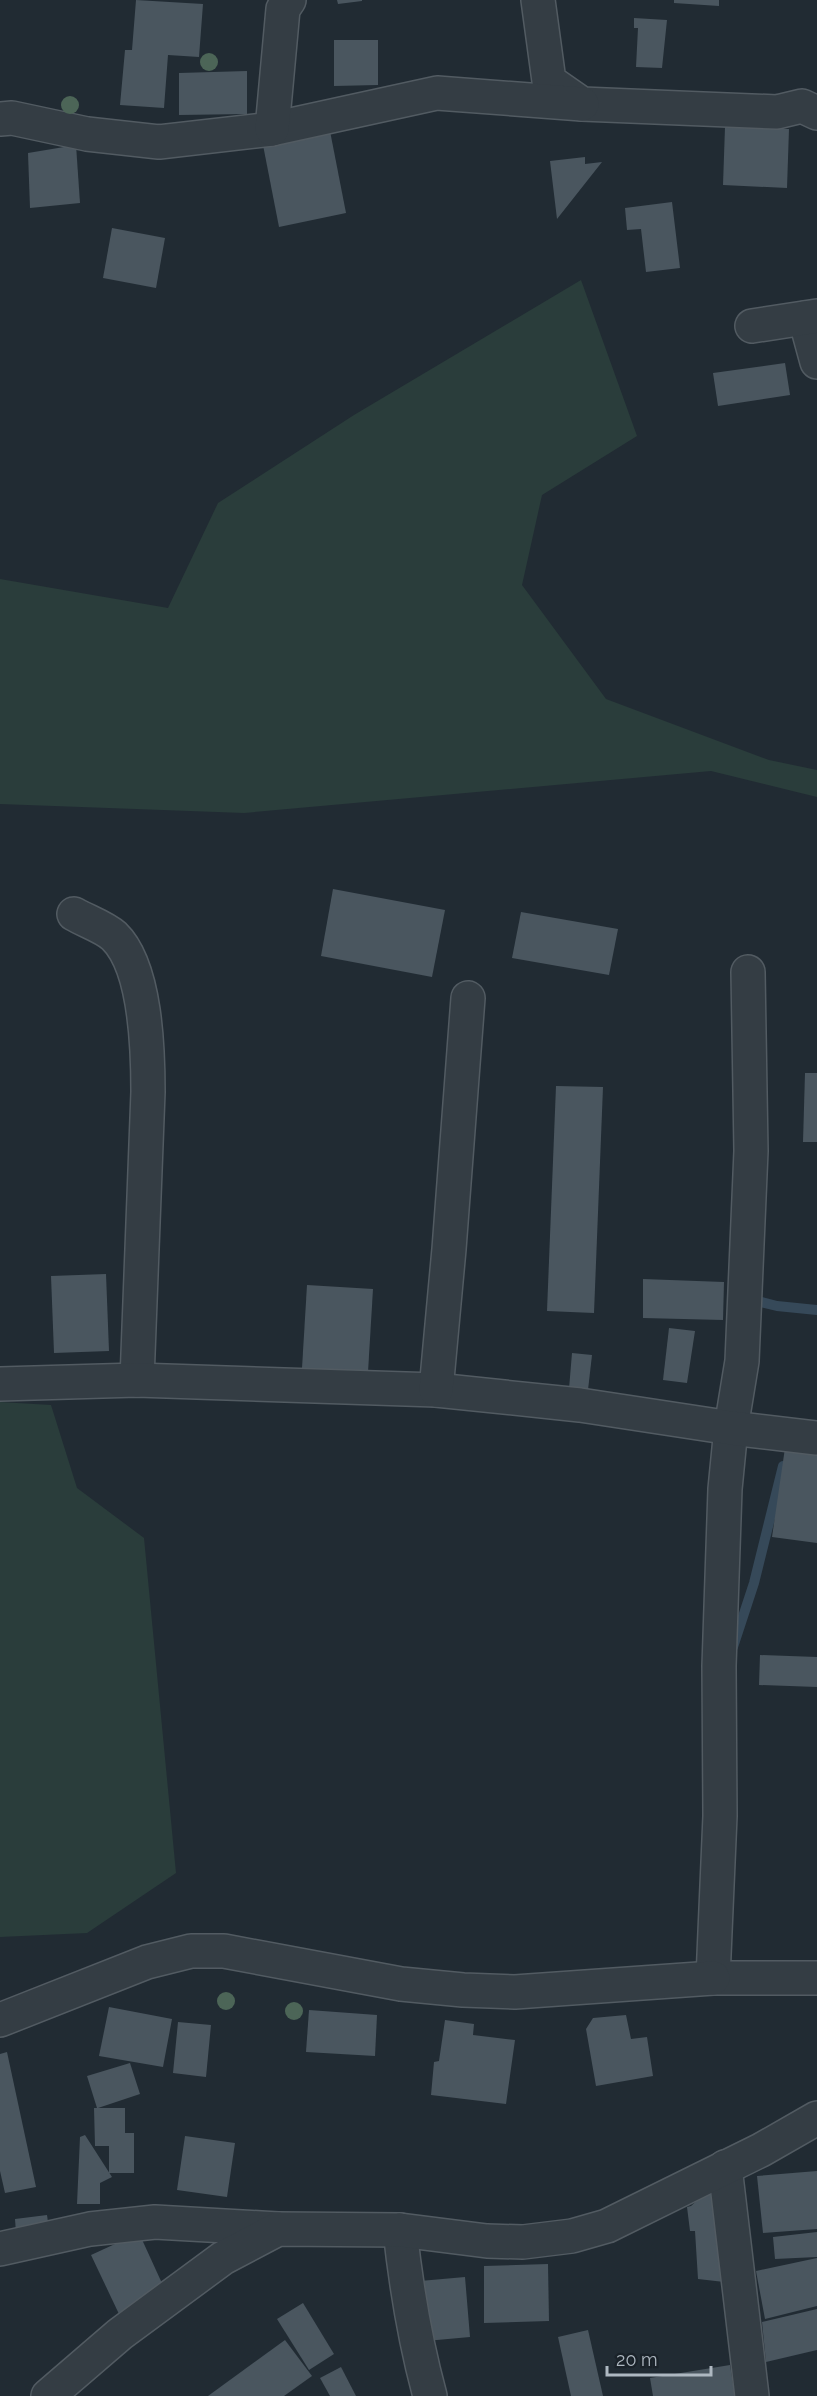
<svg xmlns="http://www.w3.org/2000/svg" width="817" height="2396" font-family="Raleway,sans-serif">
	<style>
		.green { fill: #2a3d3b }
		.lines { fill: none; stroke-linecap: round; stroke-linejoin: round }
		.stream { stroke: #364959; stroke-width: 10 }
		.building { fill: #4a565f }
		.minor-casing { stroke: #525b62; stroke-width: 36 }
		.minor { stroke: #343d44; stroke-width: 33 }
		.tree { fill: #4c6557 }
	</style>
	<rect width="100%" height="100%" fill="#212b33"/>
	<!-- green -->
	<g class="green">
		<path d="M581,280L637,436L542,495L522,585L606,699L769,760L817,770V797L711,771L244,813L0,804V579L168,608L218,503L354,415Z"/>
		<path d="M0,1402L51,1405L77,1488L144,1538L176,1873L87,1933L0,1937Z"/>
	</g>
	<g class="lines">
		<!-- stream -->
		<g class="stream">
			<path d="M757,1301L777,1306L817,1310"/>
			<path d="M733,1647L754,1583L783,1466"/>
		</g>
	</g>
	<!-- building -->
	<g class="building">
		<path d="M136,0L203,4L199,57L168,55L164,108L120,105L125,50H132Z"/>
		<path d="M337,0H362V1L338,4Z"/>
		<path d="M674,0H719V6L674,3Z"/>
		<path d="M634,18L667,20L662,68L636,67L638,28H634Z"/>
		<path d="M334,40H378V85L334,86Z"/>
		<path d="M247,71V114L179,115V73Z"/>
		<path d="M725,127L789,129L787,188L723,185Z"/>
		<path d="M330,131L346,213L279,227L263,145Z"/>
		<path d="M76,145L80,203L30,208L28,153Z"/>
		<path d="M585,157V164L602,162L557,219L550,161Z"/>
		<path d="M672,202L680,268L646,272L641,229L627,230L625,208Z"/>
		<path d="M112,228L165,238L156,288L103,278Z"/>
		<path d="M785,363L790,395L718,406L713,373Z"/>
		<path d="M333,889L445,910L432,977L321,956Z"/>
		<path d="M521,912L618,929L609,975L512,958Z"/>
		<path d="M805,1073H817V1142H803Z"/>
		<path d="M556,1086L603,1087L594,1313L547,1311Z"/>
		<path d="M106,1274L109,1351L54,1353L51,1276Z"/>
		<path d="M643,1279L724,1282L723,1320L643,1318Z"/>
		<path d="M307,1285L373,1289L368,1372L302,1368Z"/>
		<path d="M669,1328L695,1331L687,1383L663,1380Z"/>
		<path d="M572,1353L592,1355L588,1390L569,1389Z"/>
		<path d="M786,1441L817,1445V1543L772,1537Z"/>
		<path d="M760,1655L817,1657V1687L759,1685Z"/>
		<path d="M109,2007L172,2019L163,2067L99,2056Z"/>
		<path d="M309,2010L377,2015L375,2056L306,2052Z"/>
		<path d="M626,2015L631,2039L647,2037L653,2076L596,2086L586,2029L593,2018Z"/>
		<path d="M445,2020L474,2024L473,2035L515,2040L506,2104L431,2095L434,2062L439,2061Z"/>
		<path d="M178,2022L211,2025L206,2077L173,2073Z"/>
		<path d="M7,2052L36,2187L5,2193L0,2171V2054Z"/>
		<path d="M130,2063L140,2094L98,2108H125V2133H134V2173H109V2146H95L94,2108H97L87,2076Z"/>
		<path d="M85,2135L112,2177L100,2183V2204H77L80,2137Z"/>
		<path d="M185,2136L235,2143L227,2197L177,2190Z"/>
		<path d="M817,2171V2229L763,2233L757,2176Z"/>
		<path d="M721,2179L733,2283L698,2279L695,2231H690L687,2207L691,2206Z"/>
		<path d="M47,2215L49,2229L16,2233L15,2219Z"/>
		<path d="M817,2232V2257L775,2259L773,2237Z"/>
		<path d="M139,2233L166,2292L119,2314L91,2255Z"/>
		<path d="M817,2258V2306L765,2319L756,2271Z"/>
		<path d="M548,2264L549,2321L484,2323V2266Z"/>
		<path d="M465,2277L470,2337L426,2341L420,2281Z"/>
		<path d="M303,2303L334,2354L309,2370L277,2319Z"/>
		<path d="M817,2309V2350L766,2362L762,2322Z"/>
		<path d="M588,2330L603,2396H571L558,2337Z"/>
		<path d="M285,2340L312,2376L284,2396H208Z"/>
		<path d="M730,2365L735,2396H653L650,2378Z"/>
		<path d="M341,2367L356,2396H330L320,2378Z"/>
	</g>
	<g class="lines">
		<defs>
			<g id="minor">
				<path d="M538,0L549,81L582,104L777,112L802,106L817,113"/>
				<path d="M0,119L12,118L87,134L159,142L272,129L437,93L582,104"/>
				<path d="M272,129L283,9L289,0"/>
				<path d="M805,318L817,362"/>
				<path d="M752,326L817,316"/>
				<path d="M74,914C86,921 104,927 114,936C146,967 148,1050 148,1092L137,1380"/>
				<path d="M748,972L751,1151L742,1361L731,1428L725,1489L719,1666L720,1816L713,1978H817"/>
				<path d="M0,1384L137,1380L436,1390L580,1405L731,1428L817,1438"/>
				<path d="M436,1390L449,1249L468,998"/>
				<path d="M0,2020L147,1962L191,1951H224L401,1984L463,1990L515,1992L713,1978"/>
				<path d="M725,2167L752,2396"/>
				<path d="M400,2230C406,2286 415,2341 430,2396"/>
				<path d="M0,2249L90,2229L155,2222L278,2229"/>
				<path d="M48,2396L120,2334L223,2258L278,2229L400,2230L487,2241L523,2242L572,2236L607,2226L761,2150L817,2118"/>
			</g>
		</defs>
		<!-- minor casing -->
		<use href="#minor" class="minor-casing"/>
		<!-- minor -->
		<use href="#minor" class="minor"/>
	</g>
	<!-- trees -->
	<g class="tree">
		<circle cx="209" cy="62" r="9"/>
		<circle cx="70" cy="105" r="9"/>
		<circle cx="226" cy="2001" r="9"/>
		<circle cx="294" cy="2011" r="9"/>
	</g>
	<!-- scale -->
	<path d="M607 2366v9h104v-9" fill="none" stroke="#aeb8c1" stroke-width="3"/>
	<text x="616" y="2366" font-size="18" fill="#aeb8c1" stroke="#1a2229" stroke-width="4.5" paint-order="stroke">20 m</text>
</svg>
